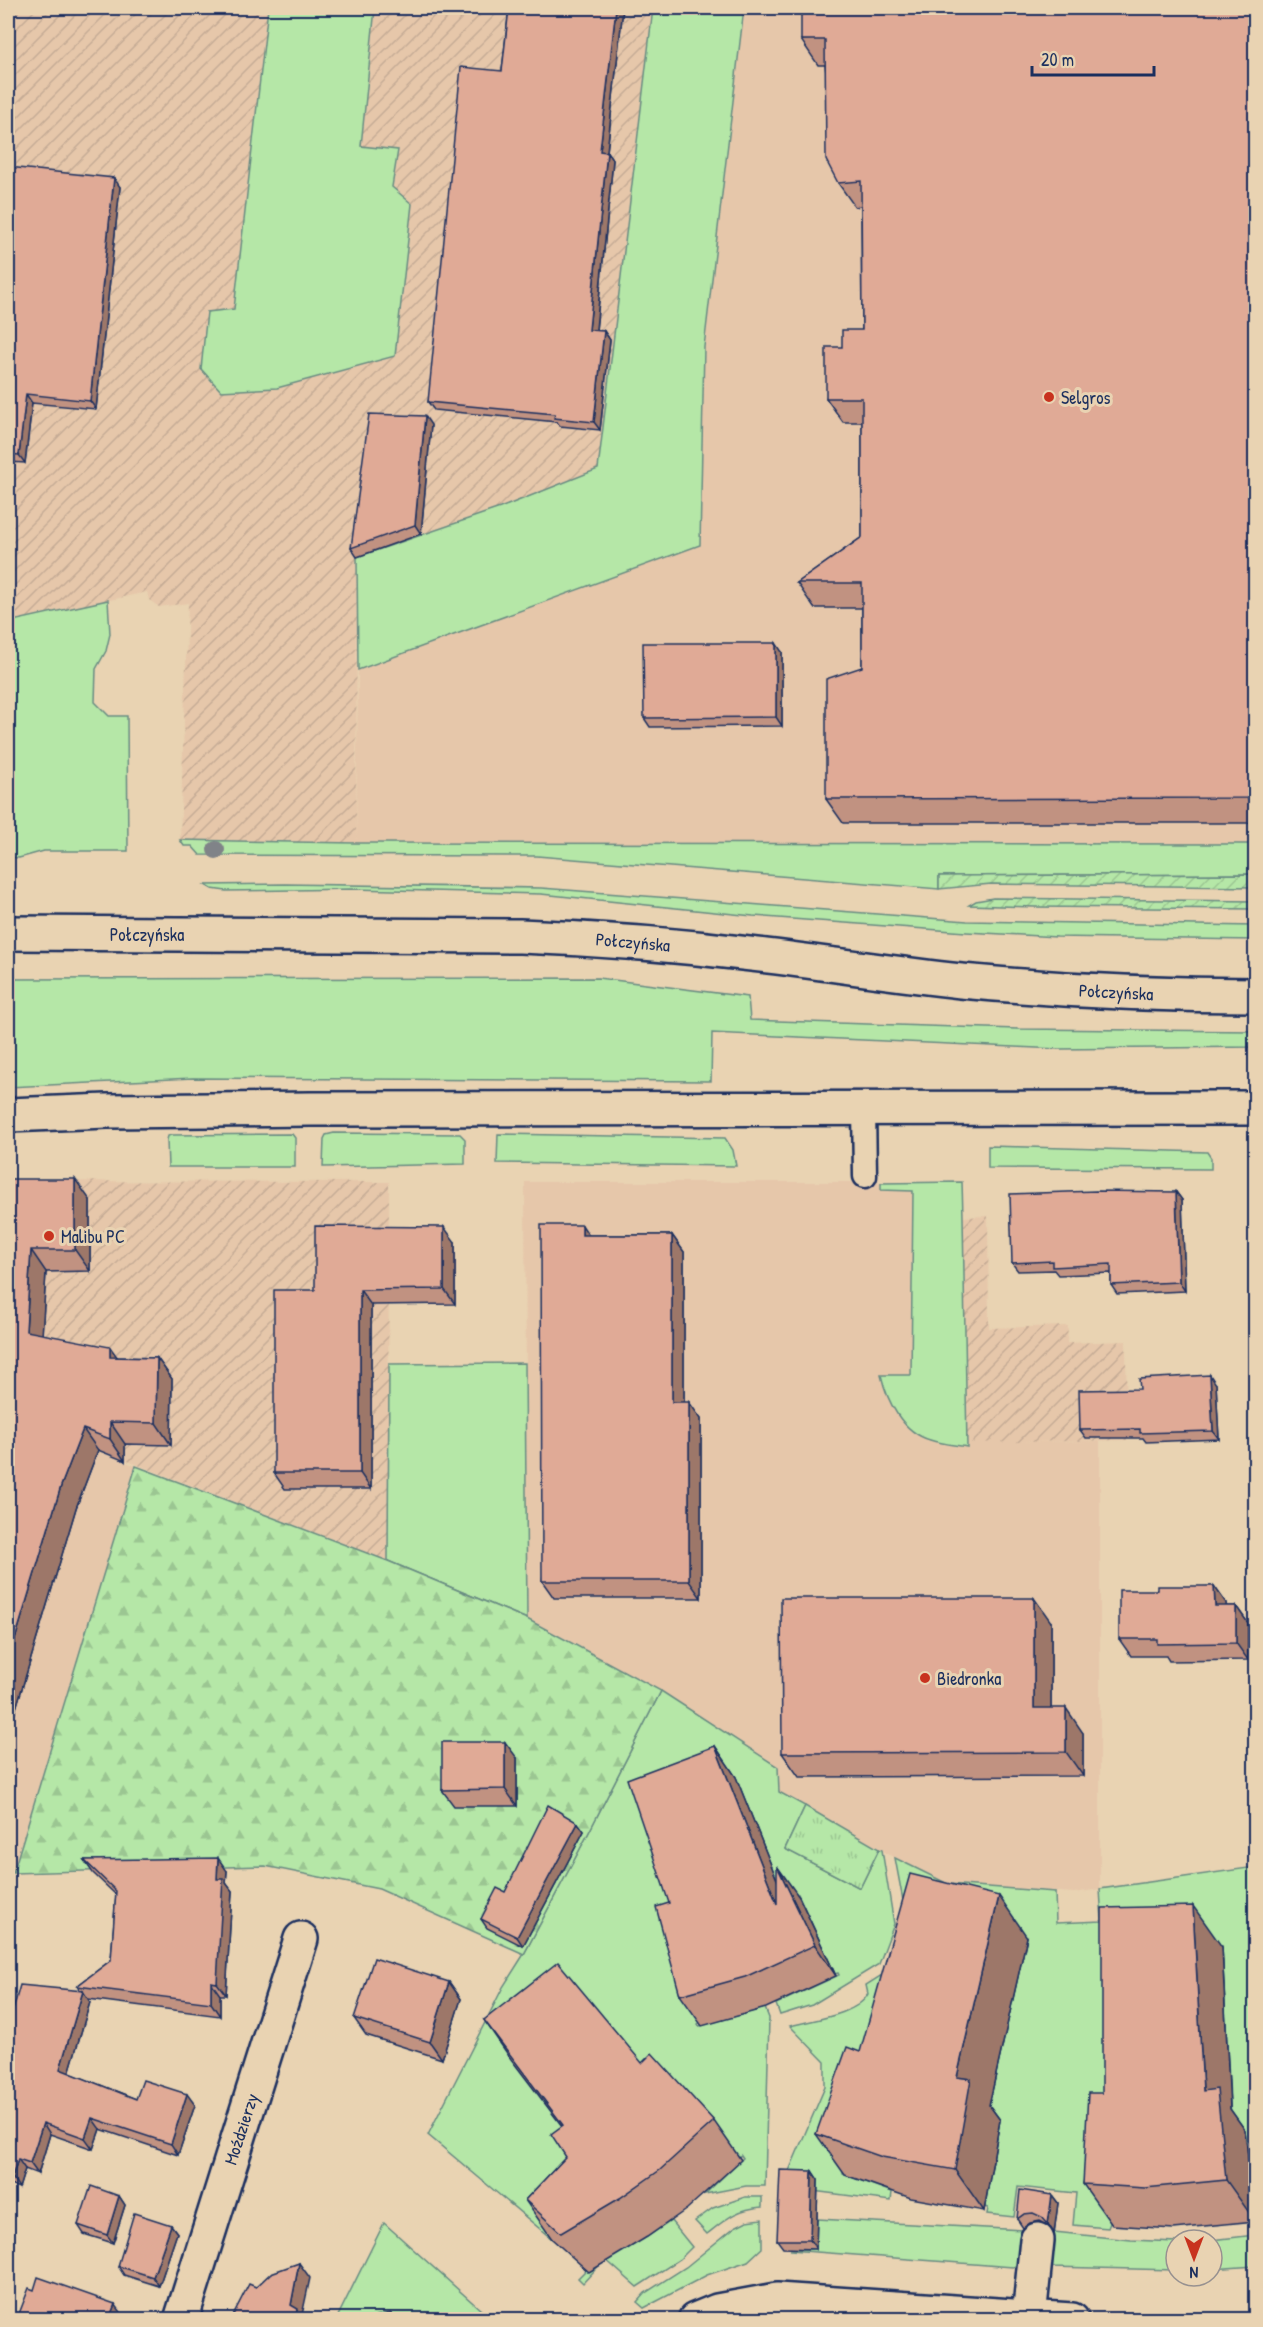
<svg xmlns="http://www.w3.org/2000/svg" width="1263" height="2327" font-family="'Patrick Hand',sans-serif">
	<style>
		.built { fill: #e6c7aa }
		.industrial { fill: url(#industrial-furrows) }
		.grass { fill: #b5e7a7; stroke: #688b82; stroke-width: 1.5 }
		.forest { fill: url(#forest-firs); stroke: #688b82; stroke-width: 1.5 }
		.park { fill: url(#park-tufts); stroke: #688b82; stroke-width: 1.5 }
		.garden { fill: url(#garden-furrows); stroke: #688b82; stroke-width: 1.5 }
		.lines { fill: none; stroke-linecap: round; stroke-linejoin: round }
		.lane-casing { stroke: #1b2f5e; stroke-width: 27 }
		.street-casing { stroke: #1b2f5e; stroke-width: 38 }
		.secondary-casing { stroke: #1b2f5e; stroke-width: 38 }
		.lane { stroke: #e9d3b2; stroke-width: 22 }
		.street { stroke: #e9d3b2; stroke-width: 33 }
		.secondary { stroke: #e9d3b2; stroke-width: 33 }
		.tree { fill: #808388 }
		.wall { fill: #c19281; stroke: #1b2f5e; stroke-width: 1.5 }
		.shaded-wall { fill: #9d7769; stroke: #1b2f5e; stroke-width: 1.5 }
		.building { fill: #e0aa96; stroke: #1b2f5e; stroke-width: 1.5 }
		.poi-dot { fill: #c8321e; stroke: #e9d3b2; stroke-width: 2 }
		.labels { text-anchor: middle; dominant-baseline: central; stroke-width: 6; stroke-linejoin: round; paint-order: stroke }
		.poi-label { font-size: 18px; fill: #1b2f5e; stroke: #e9d3b2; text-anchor: start }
		.street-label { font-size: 18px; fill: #1b2f5e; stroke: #e9d3b2 }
	</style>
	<defs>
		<pattern id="industrial-furrows" width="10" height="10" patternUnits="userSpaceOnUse" patternTransform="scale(1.5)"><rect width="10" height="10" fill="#e6c7aa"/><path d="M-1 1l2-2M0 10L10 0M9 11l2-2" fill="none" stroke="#c5ab95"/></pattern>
		<pattern id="forest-firs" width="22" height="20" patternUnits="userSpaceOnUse" patternTransform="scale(1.5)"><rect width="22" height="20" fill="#b5e7a7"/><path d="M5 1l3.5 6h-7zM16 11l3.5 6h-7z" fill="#9bc692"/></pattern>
		<pattern id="park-tufts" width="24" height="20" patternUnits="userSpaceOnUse" patternTransform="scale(1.5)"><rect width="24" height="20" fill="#b5e7a7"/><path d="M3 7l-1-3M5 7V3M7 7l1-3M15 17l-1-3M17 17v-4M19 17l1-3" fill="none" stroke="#9bc692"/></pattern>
		<pattern id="garden-furrows" width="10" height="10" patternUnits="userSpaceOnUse" patternTransform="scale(1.5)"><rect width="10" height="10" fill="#b5e7a7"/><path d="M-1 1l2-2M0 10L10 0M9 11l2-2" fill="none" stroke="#9bc692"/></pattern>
	</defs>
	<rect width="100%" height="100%" fill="#e9d3b2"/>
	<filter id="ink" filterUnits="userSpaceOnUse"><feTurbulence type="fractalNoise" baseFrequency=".0167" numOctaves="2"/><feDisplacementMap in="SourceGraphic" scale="12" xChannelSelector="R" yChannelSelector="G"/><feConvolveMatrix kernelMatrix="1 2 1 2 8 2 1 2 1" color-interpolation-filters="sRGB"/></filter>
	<g filter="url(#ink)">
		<!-- built -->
		<g class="built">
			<path d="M744,8H1255V844L356,843L358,670L700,545L704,347Z"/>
			<path d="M525,1182H962L967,1442L1100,1441V1889L1074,1893L948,1884L895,1858L779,1792L778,1766L661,1691L527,1619Z"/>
			<path d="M8,1415L136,1466L8,1892Z"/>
		</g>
		<!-- industrial -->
		<g class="industrial">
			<path d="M8,8H653L598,469L500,508L357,557L356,843L180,840L188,603L159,607L149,600L147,592L8,622Z"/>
			<path d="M8,1181L389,1182L388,1561L8,1415Z"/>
			<path d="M988,1216L989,1328L1068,1326L1067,1343L1126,1341L1127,1440L967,1443L963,1217Z"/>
		</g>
		<!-- grass -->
		<g class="grass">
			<path d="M264,8H375L361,146L398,150L392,187L412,204L395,356L277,388L221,391L201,369L207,312L234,309L268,8Z"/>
			<path d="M653,8H744L704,347L700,545L358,670L357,557L500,508L598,469Z"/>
			<path d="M108,600L110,634L106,651L96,669L95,702L109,716H127L128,851H44L19,858L8,857V622Z"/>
			<path d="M180,840L356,843L1255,844L1256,874L939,876V889L537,856L200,855L192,846H184Z"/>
			<path d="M285,884L541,888L967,921L1255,926V940L1057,937L966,932L753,916L541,894L354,889L226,891L212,889L205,885Z"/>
			<path d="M598,978L748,997L750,1020L1017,1029L1255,1031V1047L1059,1049L712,1033L711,1081L193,1078L8,1087V979Z"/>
			<path d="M334,1133L460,1134L465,1139V1164L323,1167L324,1139L326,1135Z"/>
			<path d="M292,1134L295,1138V1167H168L167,1140L168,1136L171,1135Z"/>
			<path d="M498,1134L725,1138L733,1150L736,1166L497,1163Z"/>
			<path d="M988,1146L1207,1152L1211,1158V1169L988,1168Z"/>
			<path d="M962,1182L963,1217L967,1447C955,1445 942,1444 930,1440C902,1432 887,1401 881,1375H911L913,1191L881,1190V1183Z"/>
			<path d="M525,1363L527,1619L388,1561L389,1364Z"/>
			<path d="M661,1691L778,1767L779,1792L805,1806L785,1849L860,1888L879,1849L882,1850L894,1924L879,1964L812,2005L780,2015L776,2004L839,1975L838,1973L835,1974L798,1894L768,1908L701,2022L698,2024L699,2026L765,2008L769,2018L765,2186H746L705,2194L743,2158L741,2155L647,2237L671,2221L692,2247L680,2259L637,2287L605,2259L583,2283L578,2278L606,2250L552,2239L428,2135L503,1987L524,1954L588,1834Z"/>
			<path d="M895,1858L948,1884L1055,1892L1056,1923L1102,1921L1100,1889L1255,1867V2218L1245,2131L1231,2119L1222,1947L1108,2228L1073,2225L1076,2193L1018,2187L1014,2217L987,2214L988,2208L984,2207L1000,2120L843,2171V2174L892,2192L891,2201L797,2189L786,2178L825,2087V2062L790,2026C812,2020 857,2015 868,1994L866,1985L890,1970L908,1927Z"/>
			<path d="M745,2197H762V2207C736,2209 726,2219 707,2234L695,2221L713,2208Z"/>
			<path d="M780,2217L1023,2230L1018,2265L1013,2267L790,2250L815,2249Z"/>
			<path d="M762,2219V2248L748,2261L707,2275L644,2308L637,2302L645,2293L686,2267L735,2227L747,2221Z"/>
			<path d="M384,2223L491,2319L336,2320Z"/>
			<path d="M1054,2232L1131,2240L1176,2242V2270L1051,2267Z"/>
			<path d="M1255,2235V2266L1212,2269V2240Z"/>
		</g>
		<!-- forest -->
		<path class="forest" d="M136,1466L388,1561L527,1619L661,1691L588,1834L524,1954L379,1889L265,1866L13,1873Z"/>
		<!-- park -->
		<path class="park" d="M805,1806L879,1849L860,1888L785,1849Z"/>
		<!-- garden -->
		<g class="garden">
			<path d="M1255,874V887L991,884L939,889V876Z"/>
			<path d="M993,898L1255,901L1256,909L1035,907L969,905L976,901Z"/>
		</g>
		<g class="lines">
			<defs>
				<path id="lane" d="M864,1107L865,1176"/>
				<g id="street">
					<path d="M1029,2317L1037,2240"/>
					<path d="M181,2320L301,1939"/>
					<path d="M695,2320L717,2311L777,2300L1072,2320"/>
				</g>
				<g id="secondary">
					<path d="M8,933L520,936C600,939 679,945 759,955C827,963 894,974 961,981C1059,990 1157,995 1256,995"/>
					<path d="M8,1115L107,1111L311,1109L1256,1108"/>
				</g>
			</defs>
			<!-- lane casing -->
			<use href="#lane" class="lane-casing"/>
			<!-- street casing -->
			<use href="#street" class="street-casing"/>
			<!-- secondary casing -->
			<use href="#secondary" class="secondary-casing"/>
			<!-- lane -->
			<use href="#lane" class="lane"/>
			<!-- street -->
			<use href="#street" class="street"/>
			<!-- secondary -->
			<use href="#secondary" class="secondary"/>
		</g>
		<!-- trees -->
		<circle class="tree" cx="216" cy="850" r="9"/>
		<!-- wall -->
		<g class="wall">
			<path d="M509,8H623L607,152L613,160L596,331H604L610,340L600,430L560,426L557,422L434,410L428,402L502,71Z"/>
			<path d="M1256,8V823H843L826,799L862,667V608H814L797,583L862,537V422H843L826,398L842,347L862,330L861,206L855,207L838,183L825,65H818L801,40Z"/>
			<path d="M8,167L120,187L96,409L32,403L25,463L10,462L8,486Z"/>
			<path d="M431,425L421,534L357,557L351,548Z"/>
			<path d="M782,652V726L650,727L644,718Z"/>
			<path d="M8,1179L90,1200V1271L46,1272L42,1334L118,1357L157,1358L172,1379L171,1445L125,1444V1461L98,1450L76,1508L8,1735Z"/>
			<path d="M1176,1192L1182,1200L1185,1291L1117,1294L1111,1285V1273L1058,1275L1054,1270L1018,1271L1012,1263Z"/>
			<path d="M589,1235H672L684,1252V1402L701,1419V1598H554L542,1581Z"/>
			<path d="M455,1242V1304L371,1305V1489H285L274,1473L315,1290Z"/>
			<path d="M1216,1384L1219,1439L1146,1442L1143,1438H1086L1080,1430Z"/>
			<path d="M1214,1586L1226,1603V1606H1236L1248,1623V1660L1169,1661L1166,1656H1131L1119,1639L1157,1590Z"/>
			<path d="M1051,1622V1708L1083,1733V1776L799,1777L782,1753Z"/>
			<path d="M715,1746L736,1777L777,1880L799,1897L836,1976L766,2008L702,2026L680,1995L669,1903Z"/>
			<path d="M517,1758V1806H454L442,1790Z"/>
			<path d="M578,1823L584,1831L523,1946L487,1928L481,1919L505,1892Z"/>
			<path d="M84,1860L227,1871L226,1883L232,1891L226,1995H220V2016L88,1999L90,2002L69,2073L136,2099L195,2105L178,2155L100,2129L93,2149L50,2134L38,2174L25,2169L19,2188L8,2184V2028L80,1991L77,1986L111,1960L116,1895L93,1873Z"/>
			<path d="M1027,1937L989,2105L1000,2120L984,2211L911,2198L845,2175L816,2134L860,2052Z"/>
			<path d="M1222,1947L1230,2109L1245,2130L1255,2221L1174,2229L1112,2225L1083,2184L1102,2093Z"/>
			<path d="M449,1982L461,1999L442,2059L366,2035L354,2018Z"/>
			<path d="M484,2020L642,2063L714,2121L741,2160L687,2209L647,2237L589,2272L552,2239L525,2200L566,2157L562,2126L511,2059Z"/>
			<path d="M812,2171L818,2180L816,2249L783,2248L777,2240Z"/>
			<path d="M1052,2195L1058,2203L1054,2233L1048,2225L1040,2221L1030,2223L1023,2228L1017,2219Z"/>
			<path d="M119,2196L125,2205L113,2243L84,2234L78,2225Z"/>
			<path d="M171,2225L177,2233L159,2286L124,2275L118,2266Z"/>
		</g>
		<!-- shaded-wall -->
		<g class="shaded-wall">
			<path d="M616,8H623L606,160L600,151Z"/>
			<path d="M607,152L613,160L595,339L589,330Z"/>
			<path d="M114,178L120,187L96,409L90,401Z"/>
			<path d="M604,331L610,340L600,430L594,422Z"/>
			<path d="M26,394L32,403L25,463L19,455Z"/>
			<path d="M425,416L431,425L421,534L415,525Z"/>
			<path d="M8,459L10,462L8,486Z"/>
			<path d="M776,643L782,652V726L776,717Z"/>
			<path d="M75,1179L90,1200V1271L75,1250Z"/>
			<path d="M1176,1192L1182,1200L1185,1291L1179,1282Z"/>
			<path d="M582,1225L593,1242L582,1235Z"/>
			<path d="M444,1227L455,1242V1304L444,1289Z"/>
			<path d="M672,1235L684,1252V1419L672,1402Z"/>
			<path d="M31,1250L46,1272L41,1353L26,1331Z"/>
			<path d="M360,1290L371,1305V1489L360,1473Z"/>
			<path d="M110,1347L125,1368L110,1357Z"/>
			<path d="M157,1358L172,1379L171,1445L156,1423Z"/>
			<path d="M1210,1375L1216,1384L1219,1439L1213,1431Z"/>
			<path d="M689,1402L701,1419V1598L689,1581Z"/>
			<path d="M110,1422L125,1444V1461L110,1439Z"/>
			<path d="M83,1429L98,1450L76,1508L8,1735V1663L61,1486Z"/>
			<path d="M1214,1586L1226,1603L1227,1622L1215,1606Z"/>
			<path d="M1034,1598L1051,1622V1733L1034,1708Z"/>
			<path d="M1236,1606L1248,1623V1660L1236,1643Z"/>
			<path d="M1066,1708L1083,1733V1776L1066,1752Z"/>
			<path d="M505,1742L517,1758V1806L505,1789Z"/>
			<path d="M715,1746L736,1777L799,1935L777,1904Z"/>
			<path d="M578,1823L584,1831L523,1946L517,1937Z"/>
			<path d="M218,1858L227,1871L226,1883L232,1891L226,1995L217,1983V1879Z"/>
			<path d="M777,1866L799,1897L836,1976L815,1945Z"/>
			<path d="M999,1896L1027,1937L989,2105L1000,2120L984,2211L955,2170L957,2077Z"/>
			<path d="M1193,1906L1222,1947L1230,2109L1245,2130L1255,2221L1226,2180L1203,2091Z"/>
			<path d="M211,1982L220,1995V2016L211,2003Z"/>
			<path d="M449,1982L461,1999L442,2059L430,2042Z"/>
			<path d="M83,1991L90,2002L67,2080L60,2069Z"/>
			<path d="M187,2094L195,2105L178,2155L171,2144Z"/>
			<path d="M92,2118L100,2129L93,2149L85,2138Z"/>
			<path d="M43,2123L50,2134L38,2174L30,2163Z"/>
			<path d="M18,2159L25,2169L19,2188L12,2177Z"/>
			<path d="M812,2171L818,2180L816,2249L810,2240Z"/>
			<path d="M1052,2195L1058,2203L1054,2233L1048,2224Z"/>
			<path d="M119,2196L125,2205L113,2243L107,2235Z"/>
			<path d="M171,2225L177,2233L159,2286L153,2277Z"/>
			<path d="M299,2263L310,2278L302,2315L305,2319H293L291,2305Z"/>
			<path d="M115,2304L126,2319H109Z"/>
		</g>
		<!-- building -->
		<g class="building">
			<path d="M509,8H616L600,151L607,152L589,330L604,331L594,422L554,418L555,414L428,402L461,67L502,71Z"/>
			<path d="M801,8H1256V798L826,799V679L862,667V583H797L862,537V398H826V347H842V330H862L861,181L838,183L826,160L825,40H801Z"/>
			<path d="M8,167L114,178L90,401L26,394L19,455L8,454Z"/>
			<path d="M369,414L425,416L415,525L351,548Z"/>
			<path d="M643,643H776V717L644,718Z"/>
			<path d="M8,1179H75V1250H31L26,1331L110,1347V1357L157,1358L156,1423L110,1422V1439L83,1429L61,1486L8,1663Z"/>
			<path d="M1096,1191L1176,1192L1179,1282L1111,1285V1264L1052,1267V1261L1012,1263L1010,1194Z"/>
			<path d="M541,1225H582V1235H672V1402H689V1581H542Z"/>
			<path d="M315,1226L444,1227V1289L360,1290V1473H274V1290H315Z"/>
			<path d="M1210,1375L1213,1431L1140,1433V1429L1080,1430L1079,1390L1140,1389L1139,1379Z"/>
			<path d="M1157,1586H1214L1215,1606H1236V1643L1157,1644V1639H1119V1590H1157Z"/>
			<path d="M781,1598H1034V1708H1066V1752L782,1753Z"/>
			<path d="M442,1742H505V1789L442,1790Z"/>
			<path d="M715,1746L777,1904V1866L815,1945L745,1977L680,1995L656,1907L669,1903L627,1779Z"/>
			<path d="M548,1805L578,1823L517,1937L481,1919L497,1888L505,1892Z"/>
			<path d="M218,1858L217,1879H223L217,1983L211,1982V2003L77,1986L111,1960L116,1891L84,1860Z"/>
			<path d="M910,1874L999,1896L957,2077L971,2079L955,2170L882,2157L816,2134L847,2047L860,2052Z"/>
			<path d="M1193,1906L1203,2091L1217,2089L1226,2180L1145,2188L1083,2184L1088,2093H1102V1908Z"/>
			<path d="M374,1958L449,1982L430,2042L354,2018Z"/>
			<path d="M558,1962L642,2063L652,2053L714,2121L660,2170L620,2198L561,2233L525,2200L566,2157L551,2134L563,2125L484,2020Z"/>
			<path d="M20,1985L83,1991L60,2069L136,2099L143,2080L187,2094L171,2144L92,2118L85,2138L43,2123L30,2163L18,2159L12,2177L8,2175V2028Z"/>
			<path d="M780,2170L812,2171L810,2240H777Z"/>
			<path d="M91,2186L119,2196L107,2235L78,2225Z"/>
			<path d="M1020,2190L1052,2195L1048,2224L1042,2217L1033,2213L1024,2214L1017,2219Z"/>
			<path d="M134,2213L171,2225L153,2277L118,2266Z"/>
			<path d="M299,2263L291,2305L298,2309L293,2319H231L249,2284L256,2287L271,2273Z"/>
			<path d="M38,2277L115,2304L109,2319H17L29,2288L34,2290Z"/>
			<path d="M391,2313L393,2319H364Z"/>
		</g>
	</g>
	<!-- markers -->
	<g class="poi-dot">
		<circle cx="1049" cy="397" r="6"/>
		<circle cx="49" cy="1236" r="6"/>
		<circle cx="925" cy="1678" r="6"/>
	</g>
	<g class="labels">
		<!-- poi labels -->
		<g class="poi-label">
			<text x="1061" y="397">Selgros</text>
			<text x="61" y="1236">Malibu PC</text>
			<text x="937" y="1678">Biedronka</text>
		</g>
		<!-- street labels -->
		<g class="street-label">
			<text x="147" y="934">Połczyńska</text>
			<text transform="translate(633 942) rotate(5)">Połczyńska</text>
			<text transform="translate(1116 992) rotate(3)">Połczyńska</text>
			<text transform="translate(241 2129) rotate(-72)">Moździerzy</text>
		</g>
	</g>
	<!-- margin -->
	<rect width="1263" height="2327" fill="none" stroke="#e9d3b2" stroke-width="30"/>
	<rect x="15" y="15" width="1233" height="2297" fill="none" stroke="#1b2f5e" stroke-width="2" filter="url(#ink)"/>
	<!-- north arrow -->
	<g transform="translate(1194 2258) rotate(180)"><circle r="28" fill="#e9d3b2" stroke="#979190" stroke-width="1.5"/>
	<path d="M0-4.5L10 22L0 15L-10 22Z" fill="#c8321e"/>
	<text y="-9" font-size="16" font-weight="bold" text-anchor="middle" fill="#1b2f5e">N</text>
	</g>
	<!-- scale -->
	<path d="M1032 66v9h122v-9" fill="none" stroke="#1b2f5e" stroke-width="3"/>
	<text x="1041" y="66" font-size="18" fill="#1b2f5e" stroke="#e9d3b2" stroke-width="4.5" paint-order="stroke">20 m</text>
</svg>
